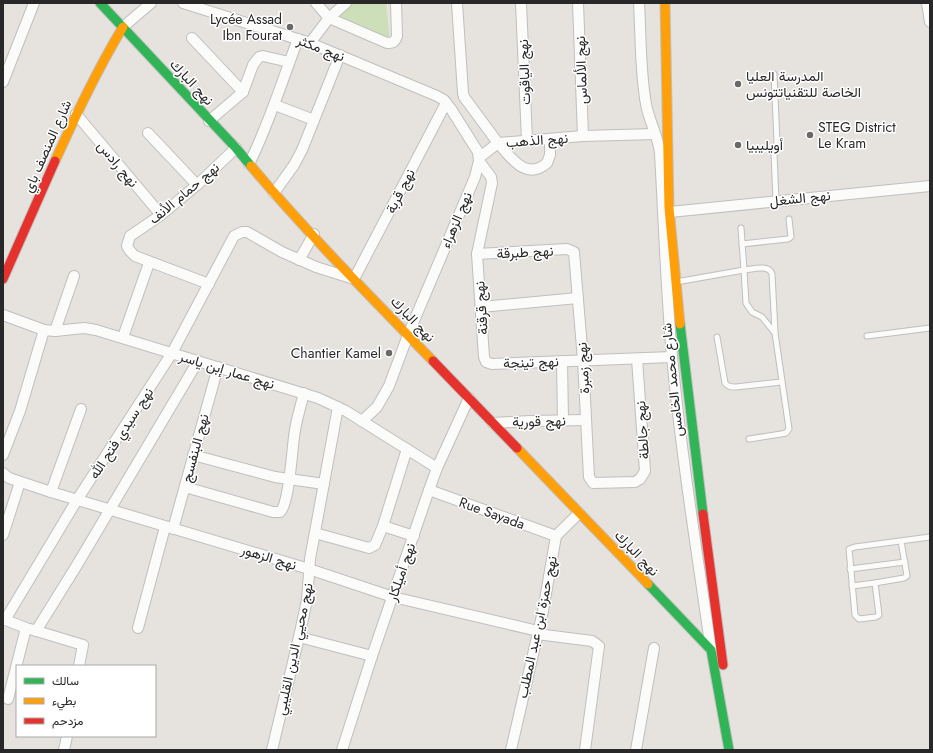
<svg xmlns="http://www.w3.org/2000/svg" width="933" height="753" font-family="Jost,Vazirmatn,sans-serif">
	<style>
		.green { fill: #ccdfb9 }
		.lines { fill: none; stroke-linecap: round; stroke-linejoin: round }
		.lane-casing { stroke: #c0bfbf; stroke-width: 7 }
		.street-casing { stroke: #c0bfbf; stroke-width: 12 }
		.fast-casing { stroke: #c0bfbf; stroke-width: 11 }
		.slow-casing { stroke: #c0bfbf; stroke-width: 11 }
		.jam-casing { stroke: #c0bfbf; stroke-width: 11 }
		.lane { stroke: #fbfbfa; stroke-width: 5 }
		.street { stroke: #fbfbfa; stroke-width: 10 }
		.fast { stroke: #30b455; stroke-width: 9 }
		.slow { stroke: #ff9f0a; stroke-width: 9 }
		.jam { stroke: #e5322d; stroke-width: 9 }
		.poi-dot { fill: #6a6968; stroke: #fff; stroke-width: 1.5 }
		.labels { text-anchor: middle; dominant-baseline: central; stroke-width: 3; stroke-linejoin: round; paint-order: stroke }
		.poi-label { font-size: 14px; fill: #282828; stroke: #fff; text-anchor: start }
		.street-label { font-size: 14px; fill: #282828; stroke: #fff }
	</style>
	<rect width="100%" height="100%" fill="#e6e2de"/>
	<!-- green -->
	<path class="green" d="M353,3H386L390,40L336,17Z"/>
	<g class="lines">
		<defs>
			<g id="lane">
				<path d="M774,74L777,142L774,153L776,201"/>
				<path d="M741,228L744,270C753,269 769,264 772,274L775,332"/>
				<path d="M742,244L788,239L791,237L789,219"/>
				<path d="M676,282L744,270L746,303L752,312L762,317L775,333L789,429L786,433L781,434L749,439"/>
				<path d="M867,336L930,328"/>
				<path d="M717,337L725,383C728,387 731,387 736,387L781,382"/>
				<path d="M901,541L907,576L904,578L875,583L879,615L876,617L859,619L855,615L849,549L855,547L930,537"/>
				<path d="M850,569L905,562"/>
				<path d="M852,586L875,583"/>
			</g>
			<g id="street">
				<path d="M183,3L310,43L437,96L444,100L451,109L478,152L479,161L475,177L408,335L389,386L377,407L362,421"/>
				<path d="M316,3L329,18L387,43C393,43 395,42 397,36L396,3"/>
				<path d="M457,3L463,93L464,97L498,143L583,136L655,134"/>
				<path d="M521,3L527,140"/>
				<path d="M578,3L583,136"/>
				<path d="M639,3C641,36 640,71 646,104C649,122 659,137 660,154C664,222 666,289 672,356C681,454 697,552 711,650"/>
				<path d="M927,3L930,22"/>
				<path d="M123,27L151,3"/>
				<path d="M192,38L243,92"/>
				<path d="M310,43L329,18L346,3"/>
				<path d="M3,82L34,3"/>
				<path d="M275,105L314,120"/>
				<path d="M76,114L161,215"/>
				<path d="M209,121L243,92L253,65L259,57L263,56L289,62"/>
				<path d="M148,133L197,185"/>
				<path d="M480,157L498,143C511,158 526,181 547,163L550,155V139"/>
				<path d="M479,161L491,177L492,183L477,254L484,357L486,362L492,364L672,357"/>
				<path d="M249,164C269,124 282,81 298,39"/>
				<path d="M274,193L294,165L302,150L340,55"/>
				<path d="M670,212L930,186"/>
				<path d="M477,254L567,249L574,252L583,360L589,477L593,483L635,482L640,479L645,471L637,359"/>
				<path d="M299,260L314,234"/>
				<path d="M209,284L135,256L130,251L127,246L130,236L161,215L197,185L236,148"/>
				<path d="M481,307L578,298"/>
				<path d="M3,315L44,330L55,331L84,328L96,330L318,398L346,411L437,468"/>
				<path d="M55,331L74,276"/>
				<path d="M123,337L149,263"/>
				<path d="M562,361L563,420"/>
				<path d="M493,423L530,421L586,420"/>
				<path d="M3,455L20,411L44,330"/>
				<path d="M193,455L275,477L324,484"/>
				<path d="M3,473L9,478L51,492L309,569L393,597L538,631"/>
				<path d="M185,487L273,512H280C290,503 292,445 295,430C297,418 301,405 304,393"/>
				<path d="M429,490L556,536"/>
				<path d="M51,492L81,409"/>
				<path d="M383,526L414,536"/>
				<path d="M173,529L218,367"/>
				<path d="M315,533L369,548L375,545L383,526L407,449"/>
				<path d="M3,535L20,482"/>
				<path d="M3,619L26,628L8,699"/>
				<path d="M5,620L77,500L172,353L234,236L242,232H247L282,252L316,267L354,279L446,103"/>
				<path d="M138,628L165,527"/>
				<path d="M30,629L83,645L79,666"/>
				<path d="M36,631L77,565L198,361"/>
				<path d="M537,634L592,641L599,646L585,750"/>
				<path d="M299,637L372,656"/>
				<path d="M64,750L67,736"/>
				<path d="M272,750L299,637L307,600L310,559L338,407"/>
				<path d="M342,750L372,656L429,490L437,468L469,398"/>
				<path d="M511,750L543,611L556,536L579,513"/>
				<path d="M636,750L654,648"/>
			</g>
			<g id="fast">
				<path d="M100,3L236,148L251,166"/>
				<path d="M680,324L703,514"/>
				<path d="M648,584L711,650L729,750"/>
			</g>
			<g id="slow">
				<path d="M665,3L669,208L680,324"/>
				<path d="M55,161C76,115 97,70 123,27"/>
				<path d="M251,166C308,234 371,297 433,361"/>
				<path d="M517,448L648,584"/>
			</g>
			<g id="jam">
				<path d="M3,279L55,161"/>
				<path d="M433,361L517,448"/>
				<path d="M703,514L723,665"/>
			</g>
		</defs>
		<!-- lane casing -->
		<use href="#lane" class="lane-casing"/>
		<!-- street casing -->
		<use href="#street" class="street-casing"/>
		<!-- fast casing -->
		<use href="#fast" class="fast-casing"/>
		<!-- slow casing -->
		<use href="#slow" class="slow-casing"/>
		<!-- jam casing -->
		<use href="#jam" class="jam-casing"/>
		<!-- lane -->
		<use href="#lane" class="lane"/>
		<!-- street -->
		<use href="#street" class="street"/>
		<!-- fast -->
		<use href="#fast" class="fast"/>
		<!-- slow -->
		<use href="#slow" class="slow"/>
		<!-- jam -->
		<use href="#jam" class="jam"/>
	</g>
	<!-- markers -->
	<g class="poi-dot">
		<circle cx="290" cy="27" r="4"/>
		<circle cx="738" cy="84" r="4"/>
		<circle cx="810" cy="135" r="4"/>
		<circle cx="738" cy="145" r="4"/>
		<circle cx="389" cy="353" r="4"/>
	</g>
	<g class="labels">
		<!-- poi labels -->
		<g class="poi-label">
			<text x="282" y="19" text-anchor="end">Lycée Assad<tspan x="282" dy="16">Ibn Fourat</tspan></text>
			<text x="746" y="76">المدرسة العليا<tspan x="746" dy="16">الخاصة للتقنياتتونس</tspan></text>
			<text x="818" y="127">STEG District<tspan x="818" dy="16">Le Kram</tspan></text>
			<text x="746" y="145">أويليبيا</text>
			<text x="381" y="353" text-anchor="end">Chantier Kamel</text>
		</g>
		<!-- street labels -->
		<g class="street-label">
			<text transform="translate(321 48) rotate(21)">نهج مكثر</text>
			<text transform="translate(581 70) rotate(-92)">نهج الألماس</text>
			<text transform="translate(524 72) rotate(-92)">نهج الياقوت</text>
			<text transform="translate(192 82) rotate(47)">نهج البارك</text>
			<text transform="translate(537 140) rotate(-4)">نهج الذهب</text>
			<text transform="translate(47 146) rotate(-66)">شارع المنصف باي</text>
			<text transform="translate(118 164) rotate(50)">نهج رادس</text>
			<text transform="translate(400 191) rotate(-63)">نهج قربة</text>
			<text transform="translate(184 193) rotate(-40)">نهج حمام الأنف</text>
			<text transform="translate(800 198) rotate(-6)">نهج الشغل</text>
			<text transform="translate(456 220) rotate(-67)">نهج الزهراء</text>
			<text transform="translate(525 252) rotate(-3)">نهج طبرقة</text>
			<text transform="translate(481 308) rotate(-94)">نهج قرقنة</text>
			<text transform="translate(413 319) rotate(46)">نهج البارك</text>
			<text transform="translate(531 362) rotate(-2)">نهج تينجة</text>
			<text transform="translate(583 368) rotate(-93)">نهج زمبرة</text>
			<text transform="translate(227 370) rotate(17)">نهج عمار إبن ياسر</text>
			<text transform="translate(672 380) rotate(-96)">شارع محمد الخامس</text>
			<text transform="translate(539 421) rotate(-1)">نهج قورية</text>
			<text transform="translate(642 430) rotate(-94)">نهج جالطة</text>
			<text transform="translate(121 433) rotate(-57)">نهج سيدي فتح الله</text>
			<text transform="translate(195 448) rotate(-75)">نهج البنفسج</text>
			<text transform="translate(492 513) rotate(20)">Rue Sayada</text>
			<text transform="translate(637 553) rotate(46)">نهج البارك</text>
			<text transform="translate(269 557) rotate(17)">نهج الزهور</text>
			<text transform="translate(401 572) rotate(-71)">نهج أميلكار</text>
			<text transform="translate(537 627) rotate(-78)">نهج حمزة ابن عبد المطلب</text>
			<text transform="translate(294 649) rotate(-78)">نهج محيي الدين القليبي</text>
		</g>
	</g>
	<!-- border -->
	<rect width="933" height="753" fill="none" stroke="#282828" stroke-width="8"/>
	<!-- legend -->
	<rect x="16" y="665" width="140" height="72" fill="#ffffff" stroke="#a9a9a9"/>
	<rect x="24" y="678" width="20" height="6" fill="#30b455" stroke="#a9a9a9"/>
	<text x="52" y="685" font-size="12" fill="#282828">سالك</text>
	<rect x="24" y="698" width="20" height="6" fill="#ff9f0a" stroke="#a9a9a9"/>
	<text x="52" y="705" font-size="12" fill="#282828">بطيء</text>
	<rect x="24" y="718" width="20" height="6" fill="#e5322d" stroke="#a9a9a9"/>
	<text x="52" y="725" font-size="12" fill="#282828">مزدحم</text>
</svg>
